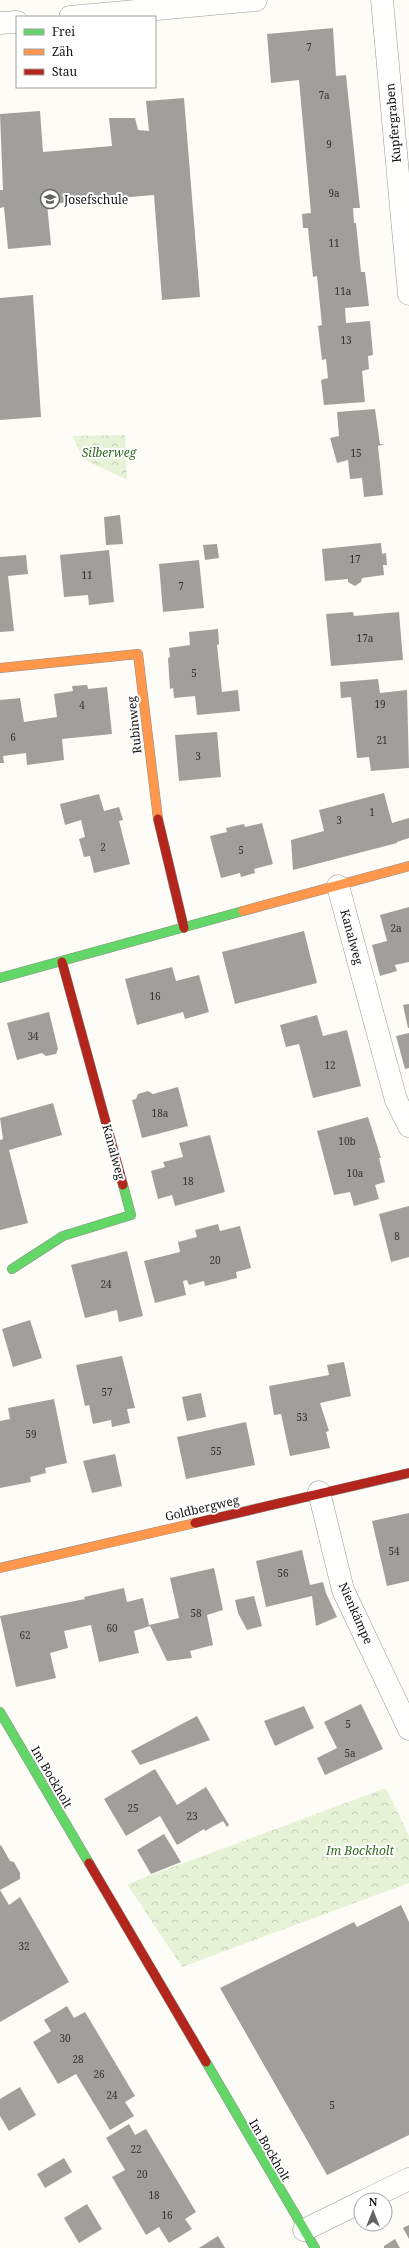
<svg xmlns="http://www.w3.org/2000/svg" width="409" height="2248" font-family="'Noto Serif',serif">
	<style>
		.park { fill: url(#park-crowns) }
		.building { fill: #a19f9c }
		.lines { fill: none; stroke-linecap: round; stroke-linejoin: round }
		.street-casing { stroke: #979795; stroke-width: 23 }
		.fast-casing { stroke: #8e8d8b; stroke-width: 10 }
		.slow-casing { stroke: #8e8d8b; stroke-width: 10 }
		.jam-casing { stroke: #8e8d8b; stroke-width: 10 }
		.street { stroke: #fffffe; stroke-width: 22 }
		.fast { stroke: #63d668; stroke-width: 9 }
		.slow { stroke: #ff974d; stroke-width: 9 }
		.jam { stroke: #b3261e; stroke-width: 9 }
		.labels { text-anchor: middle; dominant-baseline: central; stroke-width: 4; stroke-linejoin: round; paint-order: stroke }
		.number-label { font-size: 10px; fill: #353434 }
		.street-label { font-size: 12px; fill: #111; stroke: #fff }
		.poi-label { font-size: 12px; fill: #111; stroke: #fff; text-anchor: start }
		.park-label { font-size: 12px; font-style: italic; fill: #2f6b1f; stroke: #fff }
	</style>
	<defs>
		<pattern id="park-crowns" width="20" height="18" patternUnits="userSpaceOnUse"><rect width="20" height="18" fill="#e7f3d7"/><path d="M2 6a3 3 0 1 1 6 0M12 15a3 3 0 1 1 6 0" fill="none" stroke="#c5cfb8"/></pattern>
	</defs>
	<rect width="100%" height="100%" fill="#fdfcf7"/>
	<!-- park -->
	<g class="park">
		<path d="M125,435L127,480L83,459L73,436Z"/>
		<path d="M386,1788L409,1836V1883L182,1967L127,1884Z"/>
	</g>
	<!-- building -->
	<g class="building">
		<path d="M333,28L336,76L346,75L360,208H353L354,223H356L361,272H365L369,306L345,308L346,323L370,321L373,355L368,356L369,369L362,371L365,402L324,405L321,380L328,378L326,359L322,360L318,326L322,325L317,276L313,277L308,228H303L302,214L311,213L299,80L271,83L267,34Z"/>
		<path d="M184,98L200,297L162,300L154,195L47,204L51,245L8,249L4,207L0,208V190H3L0,114L40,111L43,152L112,146L109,118H135L138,130L149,131L146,101Z"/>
		<path d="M33,295L41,417L0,420V298Z"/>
		<path d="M375,409L380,444H385L378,446L383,495L364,497L362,478L350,479L348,460L337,463L330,438L339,436L337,412Z"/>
		<path d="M120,515L123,544L106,545L104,517Z"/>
		<path d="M381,543L382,554L386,553L387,565H383L384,575L362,578L361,582L355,586L348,582V579L325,581L322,549Z"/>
		<path d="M217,544L219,558L205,560L203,545Z"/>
		<path d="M109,550L114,602L89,605L88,595L64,597L60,555Z"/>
		<path d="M26,555L28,574L8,576L14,631L0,632V557Z"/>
		<path d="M199,560L204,608L163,612L159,564Z"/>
		<path d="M353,612L354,616L399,612L403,660L331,666L326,614Z"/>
		<path d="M218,629L219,644L217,645L222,692L238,690L240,711L197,715L195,696L174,698L173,688L170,689L168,658L170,657L169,648L190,645L189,632Z"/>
		<path d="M378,679L380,693L407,690L409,768L371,771L369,757L357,758L351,697L341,698L340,682Z"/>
		<path d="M87,685L88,689L107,687L112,734L62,739L64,760L27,765L26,753L3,756L4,763H0V700L20,698L24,722L57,717L54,694L73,691L72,686Z"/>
		<path d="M217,732L221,777L179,781L175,735Z"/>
		<path d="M384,793L392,823L409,818V838L397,842V843L293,870L291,840L324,831L319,810Z"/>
		<path d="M99,794L104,811L119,807L123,820L119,821L130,864L94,873L90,856L84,857L79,839L85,837L81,820L65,825L60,804Z"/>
		<path d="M262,823L273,864L254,869L255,873L241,877L240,873L221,878L210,836L227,832L226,828L244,824L245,827Z"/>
		<path d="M409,907V962L395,965L397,971L380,976L372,945L387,941L380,915Z"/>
		<path d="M304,931L317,983L235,1004L222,952Z"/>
		<path d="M172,967L176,981L199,975L209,1012L185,1019L183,1012L137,1025L125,979Z"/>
		<path d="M409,1004V1028H408L403,1005Z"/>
		<path d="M49,1012L58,1049L56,1054L46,1056L42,1053L17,1060L7,1023Z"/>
		<path d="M317,1015L323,1036L347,1030L361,1086L313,1098L299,1044L286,1047L280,1025Z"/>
		<path d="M409,1033V1068L405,1069L396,1036Z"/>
		<path d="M178,1087L188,1126L142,1138L132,1100L136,1099L138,1094L148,1091L153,1094Z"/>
		<path d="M53,1103L62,1135L9,1150L28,1223L0,1230V1140L3,1139L0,1118Z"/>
		<path d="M368,1117L381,1158H379L385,1182L375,1185L379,1199L354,1206L350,1192L334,1195L317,1131Z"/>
		<path d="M210,1135L225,1192L175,1206L172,1195L158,1199L151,1171L165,1167L163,1162L183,1157L179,1143Z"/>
		<path d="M409,1206V1257L391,1262L379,1214Z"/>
		<path d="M218,1224L220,1231L240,1226L251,1268L236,1272L237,1278L205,1286L204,1281L189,1285L187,1280L183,1281L186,1295L155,1303L144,1261L180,1252L178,1242L197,1237L195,1230Z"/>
		<path d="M127,1251L143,1316L119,1322L117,1310L85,1318L71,1265Z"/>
		<path d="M30,1320L42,1358L13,1367L2,1329Z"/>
		<path d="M122,1356L135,1408L127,1409L130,1423L112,1427L111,1420L93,1424L89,1405L85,1406L76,1365Z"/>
		<path d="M344,1362L351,1396L320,1403L329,1431L326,1432L330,1448L290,1456L281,1414L274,1415L269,1386L329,1375L327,1365Z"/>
		<path d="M201,1393L206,1417L187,1421L182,1397Z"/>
		<path d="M54,1399L67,1463L45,1468L46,1473L30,1477L31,1482L0,1488V1421L10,1419L8,1408Z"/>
		<path d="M246,1422L255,1465L186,1479L177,1437Z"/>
		<path d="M115,1454L122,1486L92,1493L83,1461Z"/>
		<path d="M409,1513V1581L387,1586L372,1521Z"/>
		<path d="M302,1550L310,1585L323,1582L326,1593L337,1617L316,1626L312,1596L266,1607L256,1561Z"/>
		<path d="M214,1568L223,1610L207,1615L213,1645L190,1651L192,1658L167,1661L150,1626L134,1631L139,1653L99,1662L91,1625L64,1631L68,1648L50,1653L56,1678L16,1687L0,1616L85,1599L84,1597L124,1588L127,1602L143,1598L149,1625L179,1618L170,1578Z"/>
		<path d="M254,1596L262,1626L247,1630L238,1613L235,1600Z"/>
		<path d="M361,1704L383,1749L325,1775L317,1758L337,1748L324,1722Z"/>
		<path d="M304,1706L314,1728L275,1746L264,1721Z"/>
		<path d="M197,1716L210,1740L140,1765L131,1751Z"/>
		<path d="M155,1769L177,1805L206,1787L229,1825L227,1827L223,1821L205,1831L204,1829L177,1845L160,1816L126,1836L104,1799Z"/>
		<path d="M164,1834L181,1862L151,1874L137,1850Z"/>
		<path d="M1,1845L10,1861L14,1862L20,1873V1879L0,1890L9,1905L20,1897L69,1982L0,2022V1846Z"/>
		<path d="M401,1905L409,1922V2135L327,2175L220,1988L354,1922L357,1927Z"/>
		<path d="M67,2006L74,2018L85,2012L135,2096L125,2102L134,2116L110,2130L76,2074L58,2084L33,2042L51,2031L44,2020Z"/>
		<path d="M20,2087L36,2115L9,2131L0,2116V2099Z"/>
		<path d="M129,2124L135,2135L146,2129L196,2212L185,2219L192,2229L169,2243L159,2227L146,2235L112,2177L125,2170L106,2138Z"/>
		<path d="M64,2158L72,2172L45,2188L37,2174Z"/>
		<path d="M87,2204L102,2229L79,2243L64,2218Z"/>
		<path d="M409,2225V2239L403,2228Z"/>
		<path d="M218,2236L225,2248H199Z"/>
		<path d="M395,2239L400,2248H384V2246Z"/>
	</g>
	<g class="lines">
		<defs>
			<g id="street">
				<path d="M382,0L409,294"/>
				<path d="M70,17L256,0"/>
				<path d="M0,23L17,22"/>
				<path d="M338,886L396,1100L409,1126"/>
				<path d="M319,1492L343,1590L409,1729"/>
				<path d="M366,2200L409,2179"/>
				<path d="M304,2230L361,2202"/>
			</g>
			<g id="fast">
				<path d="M0,978L243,911"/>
				<path d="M12,1269L63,1236L131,1215L123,1185"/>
				<path d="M0,1712L89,1863"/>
				<path d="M206,2062L315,2248"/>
			</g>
			<g id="slow">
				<path d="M0,668L138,654L158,819"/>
				<path d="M243,911L409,866"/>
				<path d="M0,1568L195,1523"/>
			</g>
			<g id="jam">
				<path d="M158,819L184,928"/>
				<path d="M62,962L123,1185"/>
				<path d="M195,1523L409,1473"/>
				<path d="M89,1863L206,2062"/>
			</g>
		</defs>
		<!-- street casing -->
		<use href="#street" class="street-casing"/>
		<!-- fast casing -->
		<use href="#fast" class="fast-casing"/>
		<!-- slow casing -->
		<use href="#slow" class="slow-casing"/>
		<!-- jam casing -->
		<use href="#jam" class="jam-casing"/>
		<!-- street -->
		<use href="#street" class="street"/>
		<!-- fast -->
		<use href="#fast" class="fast"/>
		<!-- slow -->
		<use href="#slow" class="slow"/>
		<!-- jam -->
		<use href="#jam" class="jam"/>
	</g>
	<!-- icons -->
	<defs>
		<symbol id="school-ring" viewBox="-11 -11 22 22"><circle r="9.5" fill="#fff" stroke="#646362" stroke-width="1.5"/><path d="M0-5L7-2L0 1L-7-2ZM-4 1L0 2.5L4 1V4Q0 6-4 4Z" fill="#646362"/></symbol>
	</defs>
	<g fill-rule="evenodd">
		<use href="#school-ring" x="39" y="188" width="22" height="22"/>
	</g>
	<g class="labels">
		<!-- number labels -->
		<g class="number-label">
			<text x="309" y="47">7</text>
			<text x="324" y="95">7a</text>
			<text x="329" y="144">9</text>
			<text x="334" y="193">9a</text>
			<text x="334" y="243">11</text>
			<text x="343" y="291">11a</text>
			<text x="346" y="340">13</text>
			<text x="356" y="453">15</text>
			<text x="355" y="559">17</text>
			<text x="87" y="575">11</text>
			<text x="181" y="586">7</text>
			<text x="365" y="638">17a</text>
			<text x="194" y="673">5</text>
			<text x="380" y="704">19</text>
			<text x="82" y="705">4</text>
			<text x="13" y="737">6</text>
			<text x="382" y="740">21</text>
			<text x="198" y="756">3</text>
			<text x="372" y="812">1</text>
			<text x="339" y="820">3</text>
			<text x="103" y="847">2</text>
			<text x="241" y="850">5</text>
			<text x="396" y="928">2a</text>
			<text x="155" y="996">16</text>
			<text x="33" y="1036">34</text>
			<text x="330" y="1065">12</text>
			<text x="160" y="1113">18a</text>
			<text x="347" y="1141">10b</text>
			<text x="355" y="1173">10a</text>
			<text x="188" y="1181">18</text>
			<text x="397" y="1236">8</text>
			<text x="215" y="1260">20</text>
			<text x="106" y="1284">24</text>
			<text x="107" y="1392">57</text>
			<text x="302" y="1417">53</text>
			<text x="31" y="1434">59</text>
			<text x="216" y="1451">55</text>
			<text x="394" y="1551">54</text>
			<text x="283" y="1573">56</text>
			<text x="196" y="1613">58</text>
			<text x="112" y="1628">60</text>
			<text x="25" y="1635">62</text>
			<text x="348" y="1724">5</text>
			<text x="350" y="1753">5a</text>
			<text x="133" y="1808">25</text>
			<text x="192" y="1816">23</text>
			<text x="24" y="1946">32</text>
			<text x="65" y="2038">30</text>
			<text x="78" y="2059">28</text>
			<text x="99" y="2074">26</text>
			<text x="112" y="2095">24</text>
			<text x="332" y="2105">5</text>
			<text x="136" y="2149">22</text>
			<text x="142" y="2174">20</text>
			<text x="154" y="2195">18</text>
			<text x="167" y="2215">16</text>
		</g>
		<!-- street labels -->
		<g class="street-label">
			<text transform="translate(393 123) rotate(-95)">Kupfergraben</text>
			<text transform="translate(134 725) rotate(-96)">Rubinweg</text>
			<text transform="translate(352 937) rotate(75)">Kanalweg</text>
			<text transform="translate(114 1152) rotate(75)">Kanalweg</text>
			<text transform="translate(202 1508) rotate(-13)">Goldbergweg</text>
			<text transform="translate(356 1613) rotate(66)">Nienkämpe</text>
			<text transform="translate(52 1777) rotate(60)">Im Bockholt</text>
			<text transform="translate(270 2150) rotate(60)">Im Bockholt</text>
		</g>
		<!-- poi labels -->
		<g class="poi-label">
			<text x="64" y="199">Josefschule</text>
		</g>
		<!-- park labels -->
		<g class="park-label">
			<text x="109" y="452">Silberweg</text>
			<text x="360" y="1850">Im Bockholt</text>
		</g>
	</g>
	<!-- legend -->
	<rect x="16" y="16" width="140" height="72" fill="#ffffff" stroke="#a0a0a0"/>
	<rect x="24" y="29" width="20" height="6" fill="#63d668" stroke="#a0a0a0"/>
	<text x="52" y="36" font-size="12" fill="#111111">Frei</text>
	<rect x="24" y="49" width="20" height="6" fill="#ff974d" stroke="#a0a0a0"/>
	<text x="52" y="56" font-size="12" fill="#111111">Zäh</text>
	<rect x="24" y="69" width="20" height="6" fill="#b3261e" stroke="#a0a0a0"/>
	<text x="52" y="76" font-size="12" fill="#111111">Stau</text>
	<!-- north arrow -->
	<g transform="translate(373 2212)"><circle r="19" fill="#ffffff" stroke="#a0a0a0"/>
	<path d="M0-3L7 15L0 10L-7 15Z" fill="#646362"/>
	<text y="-6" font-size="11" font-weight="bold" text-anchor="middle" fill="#111111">N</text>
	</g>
</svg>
